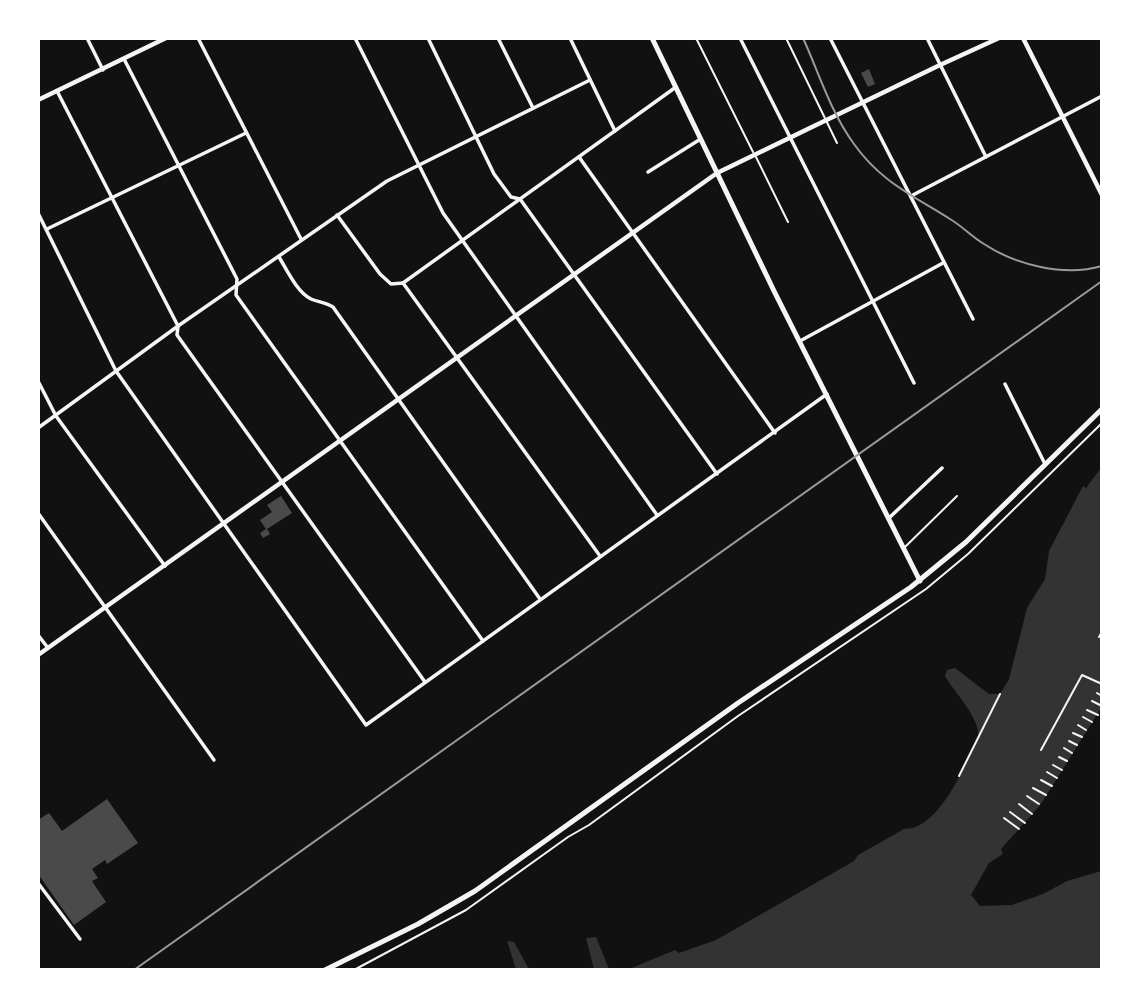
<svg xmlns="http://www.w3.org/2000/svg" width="1140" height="1008" font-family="Helvetica,sans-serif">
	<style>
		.water { fill: #333 }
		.building { fill: #4a4a4a }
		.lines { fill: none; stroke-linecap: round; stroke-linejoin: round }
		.path { stroke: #f5f5f5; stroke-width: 2 }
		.service { stroke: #f5f5f5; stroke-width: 2 }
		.minor { stroke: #f5f5f5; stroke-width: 3.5 }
		.tertiary { stroke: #f5f5f5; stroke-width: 4.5 }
		.secondary { stroke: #f5f5f5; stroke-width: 4.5 }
		.primary { stroke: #f5f5f5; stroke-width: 5 }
		.rail { stroke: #9a9a9a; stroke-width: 2 }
	</style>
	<rect width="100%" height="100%" fill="#111"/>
	<!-- water -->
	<g class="water">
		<path d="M1101,468V708L1041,804L1001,849L1003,854L989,863L971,895L980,906L1012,905L1043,894L1067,881L1101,871V969L627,970L675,950L679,953L716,940L854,861L858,855L904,829C934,830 958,781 969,757C972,751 977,743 978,737C981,719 954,692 945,676L947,670L955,668L989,694H1000L1009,679L1027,608L1045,579L1049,551L1083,486L1086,488Z"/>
		<path d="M596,937L609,969H594L586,938Z"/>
		<path d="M507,941L514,942L529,969H516Z"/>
	</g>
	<!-- building -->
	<g class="building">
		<path d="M869,69L875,84L868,87L861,73Z"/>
		<path d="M281,496L292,513L267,529L270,534L263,538L260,533L266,529L260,520L272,512L267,505Z"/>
		<path d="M107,799L138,843L107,864L105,860L92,869L98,878L92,881L106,902L74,925L38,874V820L49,813L62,831Z"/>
	</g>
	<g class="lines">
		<!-- path -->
		<g class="path">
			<path d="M1099,637L1102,632"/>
			<path d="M1097,693L1102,696"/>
			<path d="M1092,701L1102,706"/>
			<path d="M1087,710L1098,715"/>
			<path d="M1083,717L1092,722"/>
			<path d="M1078,725L1086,730"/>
			<path d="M1073,733L1082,737"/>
			<path d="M1069,741L1077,745"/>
			<path d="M1064,748L1072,753"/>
			<path d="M1041,750L1082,675L1102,684"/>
			<path d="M1059,757L1067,761"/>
			<path d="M1053,765L1062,770"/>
			<path d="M1047,772L1057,778"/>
			<path d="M959,776L1000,694"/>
			<path d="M1041,780L1052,786"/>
			<path d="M1033,788L1046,795"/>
			<path d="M1027,796L1039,804"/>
			<path d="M1019,804L1032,814"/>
			<path d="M1010,812L1025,823"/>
			<path d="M1004,818L1019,829"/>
			<path d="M354,970L466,910L568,837L589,825L738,716L926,589L968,554L1102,423"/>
		</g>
		<!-- service -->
		<g class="service">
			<path d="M696,38L753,152"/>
			<path d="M786,38L837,143"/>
			<path d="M756,157L788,222"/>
			<path d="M905,547L957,496"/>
		</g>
		<!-- minor -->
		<g class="minor">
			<path d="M87,38L103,70"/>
			<path d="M198,38L301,239"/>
			<path d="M355,38L443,213L657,515"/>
			<path d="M428,38L494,174L511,197L520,199L717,474"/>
			<path d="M498,38L533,108"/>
			<path d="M570,38L615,131"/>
			<path d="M740,38L914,383"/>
			<path d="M830,38L973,319"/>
			<path d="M927,38L986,157"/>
			<path d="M124,59L237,279L236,295L483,641"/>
			<path d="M57,91L178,326L177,335L425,682"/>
			<path d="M579,157L775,433"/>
			<path d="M648,172L699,140"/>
			<path d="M911,196L1102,96"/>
			<path d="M38,213L116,371L366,725L827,394"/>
			<path d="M337,215L380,274L391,284L403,283L600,556"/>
			<path d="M47,229L246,133"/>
			<path d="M279,257C287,270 297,292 311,299C318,302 325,302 333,307L540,599"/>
			<path d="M403,283L676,87"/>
			<path d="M800,341L943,263"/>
			<path d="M38,381L56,416L165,566"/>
			<path d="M1005,384L1045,464"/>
			<path d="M38,428L178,326L387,181L590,80"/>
			<path d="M38,513L214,760"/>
			<path d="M889,518L942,468"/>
			<path d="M38,635L48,648"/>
			<path d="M38,883L80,939"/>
		</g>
		<!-- tertiary -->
		<g class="tertiary">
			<path d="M1023,38L1102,195"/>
			<path d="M38,100L166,38"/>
			<path d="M717,173L940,65L999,38"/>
		</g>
		<!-- secondary -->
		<path class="secondary" d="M38,655L717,173"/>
		<!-- primary -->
		<g class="primary">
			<path d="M652,38L774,291L920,581"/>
			<path d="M325,970L418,924L475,891L738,703L911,587L966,542L1102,409"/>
		</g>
		<!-- rail -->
		<g class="rail">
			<path d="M803,38C819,73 831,113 854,144C880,181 912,195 950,219C962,226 972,237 984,244C1016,265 1064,277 1102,266"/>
			<path d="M134,970L1102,281"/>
		</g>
	</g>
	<!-- border -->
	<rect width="1140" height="1008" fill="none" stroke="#ffffff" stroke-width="80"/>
</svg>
